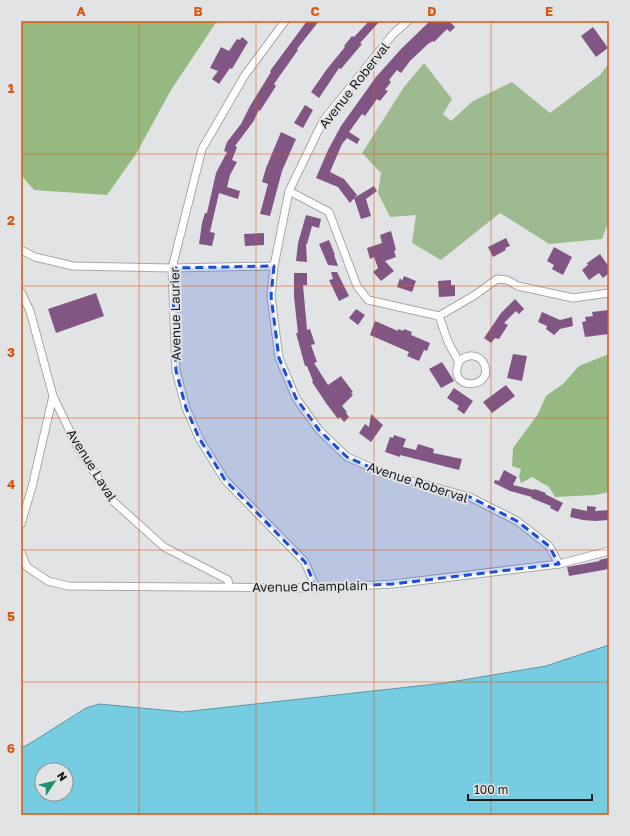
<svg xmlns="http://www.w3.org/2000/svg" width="630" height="836" font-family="'Golos Text',sans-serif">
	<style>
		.green { fill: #9dba90 }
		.forest { fill: #94ba82 }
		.water { fill: #76cce0; stroke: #5a97a5; fill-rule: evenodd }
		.building { fill: #825684 }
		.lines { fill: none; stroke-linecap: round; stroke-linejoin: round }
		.street-casing { stroke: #a7a8aa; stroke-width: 9 }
		.street { stroke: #fff; stroke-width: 7 }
		.marked { fill: #1d4ed8; fill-opacity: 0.2; stroke: #1d4ed8; stroke-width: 3; stroke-dasharray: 8 5; stroke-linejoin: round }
		.grid { fill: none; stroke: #de560d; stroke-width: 1; stroke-opacity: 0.55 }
		.labels { text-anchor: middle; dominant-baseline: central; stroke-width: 4; stroke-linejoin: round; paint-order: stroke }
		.street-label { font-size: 13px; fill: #1a1a1b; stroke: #e2e3e5 }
		.neatline { fill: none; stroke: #de560d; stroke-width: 1.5 }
		.grid-label { font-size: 13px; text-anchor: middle; font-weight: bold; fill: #de560d }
	</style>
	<rect width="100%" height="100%" fill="#e2e3e5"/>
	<!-- green -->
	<path class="green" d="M424,63L452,99L443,114L451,121L473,101L512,82L550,113L600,75L609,63V220L602,239L549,244L500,213L441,260L412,243L416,215L390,217L378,193L381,173L362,153L404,87Z"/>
	<!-- forest -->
	<g class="forest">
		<path d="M21,21H217L171,90L136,154L107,195L34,190L21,175Z"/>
		<path d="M609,354V492L595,495L555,497L549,487L532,477L521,483L519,476L521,469L512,466L513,448L538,414L546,396L563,384L579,366Z"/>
	</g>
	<!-- water -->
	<path class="water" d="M609,645V815H21V748L29,744L86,708L99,704L183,712L445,683L546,666ZM42,770H66V794H42Z"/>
	<!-- building -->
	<g class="building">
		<path d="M307,21H319L297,49L298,50L274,84L276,86L260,111L259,110L253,122L235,146L237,147L232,160L237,162L230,175L227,187L240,191L238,199L219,193L210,232L215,233L212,246L199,244L202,223L205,213H207L216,173L227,152L224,151L227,142L241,124L250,106L271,72L270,71Z"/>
		<path d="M369,21H380L360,43L362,44L341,69L339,68L319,98L311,92L327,69L345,47L344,46L352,36L354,37Z"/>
		<path d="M430,21H449L455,27L450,32L447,29L434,42L433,41L428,44L410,61L401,73L397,70L389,80L391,82L385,90L388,91L380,101L377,99L365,116L362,114L349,132L360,139L357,144L347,138L342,144L330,172L344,179L357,195L350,203L338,187L316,178L328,150L341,126L376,77L402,48Z"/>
		<path d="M593,27L608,48L596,57L581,36Z"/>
		<path d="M242,37L248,42L232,69L230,68L219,84L212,79L218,71L210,68L221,47L229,51L237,39L240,40Z"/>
		<path d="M305,105L313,110L303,128L294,123Z"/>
		<path d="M281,132L296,139L282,171L270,216L260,214L268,184L262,182L266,168Z"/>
		<path d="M374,186L377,191L366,199L371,216L361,219L354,198Z"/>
		<path d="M306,215L321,219L319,228L312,226L307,244H306L307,262L296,261L298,243Z"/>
		<path d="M391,231L396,250L394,251L396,257L385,261L394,271L381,281L373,272L378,268L374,257L370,259L367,248L382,243L380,235Z"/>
		<path d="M264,233V245L245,246L244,234Z"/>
		<path d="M506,238L510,246L505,248L506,250L493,257L488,247Z"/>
		<path d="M329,240L335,255H334L338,266L328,265L319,244Z"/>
		<path d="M554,247L572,257L563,275L552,269L554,265L547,261Z"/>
		<path d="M600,254L609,267V273L603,278L599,273L589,280L582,270L588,265L587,263Z"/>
		<path d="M331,272H337L349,296L339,301L329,280L333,279Z"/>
		<path d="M294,273H307V285H303L307,330L310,329L315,344L311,345L317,362L314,363L328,385L341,376L353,392L351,393L353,395L342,406L347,412L346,413L349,417L344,422L340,417L338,419L326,403L312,382L313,381L307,366H305L296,333H298L294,297Z"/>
		<path d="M404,276L416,281L412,292L397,287L400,278L402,281Z"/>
		<path d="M451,280V285H455V296L439,297L438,281Z"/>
		<path d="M96,293L104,316L56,333L48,309Z"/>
		<path d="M515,299L524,309L519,314L516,311L504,323L508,325L499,339L495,338L491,343L484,338L501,313Z"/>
		<path d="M356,309L365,315L358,325L349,318Z"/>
		<path d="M609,310V334L585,337L582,322L586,321L585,317L593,316L592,312Z"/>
		<path d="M542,312L560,320L572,317L573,326L560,329L554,335L546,329L547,326L538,322Z"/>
		<path d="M375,321L398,331V329L403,331L404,329L412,332L411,335L430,343L427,351L424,350L419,361L407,356L409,352L370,335Z"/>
		<path d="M513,354L527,356L522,381L507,378Z"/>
		<path d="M442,362L454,381L441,388L429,369Z"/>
		<path d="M506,385L515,396L492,413L483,402Z"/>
		<path d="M454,388L473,401L464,414L457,409L459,406L447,398Z"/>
		<path d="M371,414L383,425L371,442L359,433L365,424L369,427Z"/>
		<path d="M394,435L406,439L403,447L416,450L418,444L434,449L433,453L462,459L459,470L400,455V457L385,452L390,437L393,438Z"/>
		<path d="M504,470L517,477L513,485L534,490L535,489L546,493L545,494L563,503L558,512L550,508L551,506L531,498L532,497L510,491L494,483L495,480L499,481Z"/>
		<path d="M587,506L596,507L595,511L609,510V520L595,521L583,520L570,517L572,508L587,511Z"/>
		<path d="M608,558L609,569L569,576L567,567L600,561L599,560Z"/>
	</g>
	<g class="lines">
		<defs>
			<g id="street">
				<path d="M285,21L245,75L202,149L172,268L176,371L186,408L199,438L225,480L305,562L316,588"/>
				<path d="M408,21L393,34L323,121L289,191L274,266L271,296L279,358L296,398L319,430L347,457L383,473L470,497L517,521L549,546L559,564"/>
				<path d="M289,191L329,212L357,286L368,300L439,316L448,342L459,362C446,392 495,389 484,364C479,353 466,354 459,362"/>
				<path d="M21,250L35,257L73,266L172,268L274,266"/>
				<path d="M21,292L30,311L53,396L77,446L113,501L164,547L228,580L229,587"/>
				<path d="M439,316L475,295L497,279L507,280L518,286L573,298L609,293"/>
				<path d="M21,524L32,487L53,396"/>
				<path d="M21,553L27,567L48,581L68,586L316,588L393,584L559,564L609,551"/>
			</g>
		</defs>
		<!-- street casing -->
		<use href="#street" class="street-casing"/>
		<!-- street -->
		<use href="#street" class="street"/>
	</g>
	<!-- marked area -->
	<path class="marked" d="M274,266L271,296L279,358L296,398L319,430L347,457L383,473L470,497L517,521L549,546L559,564L393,584L316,588L305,562L225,480L199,438L186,408L176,371L172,268Z"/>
	<!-- grid -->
	<path class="grid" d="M139,21V815M256,21V815M374,21V815M491,21V815M21,154H609M21,286H609M21,418H609M21,550H609M21,682H609"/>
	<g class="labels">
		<!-- street labels -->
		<g class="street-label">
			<text transform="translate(354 85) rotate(-52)">Avenue Roberval</text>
			<text transform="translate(175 314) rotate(-91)">Avenue Laurier</text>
			<text transform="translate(92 465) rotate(58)">Avenue Laval</text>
			<text transform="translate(418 482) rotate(18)">Avenue Roberval</text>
			<text transform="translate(310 586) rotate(-1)">Avenue Champlain</text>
		</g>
	</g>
	<!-- border -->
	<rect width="630" height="836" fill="none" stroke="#e2e3e5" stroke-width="44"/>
	<!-- north arrow -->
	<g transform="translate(54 782) rotate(55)"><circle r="19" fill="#e2e3e5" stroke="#929394"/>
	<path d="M0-3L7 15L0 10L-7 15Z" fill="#1c9174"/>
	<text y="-6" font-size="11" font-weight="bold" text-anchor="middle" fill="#1a1a1b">N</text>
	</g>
	<!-- scale -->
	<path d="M468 794v6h124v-6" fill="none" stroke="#1a1a1b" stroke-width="2"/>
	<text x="474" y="794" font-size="12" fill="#1a1a1b" stroke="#e2e3e5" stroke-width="3" paint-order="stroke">100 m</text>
	<rect x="22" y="22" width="586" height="792" class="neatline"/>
	<g class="grid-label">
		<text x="81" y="16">A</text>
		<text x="198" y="16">B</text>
		<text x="315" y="16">C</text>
		<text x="432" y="16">D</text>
		<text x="549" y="16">E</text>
		<text x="11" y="93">1</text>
		<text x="11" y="225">2</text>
		<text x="11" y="357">3</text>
		<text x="11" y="489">4</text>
		<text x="11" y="621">5</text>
		<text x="11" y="753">6</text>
	</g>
</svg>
